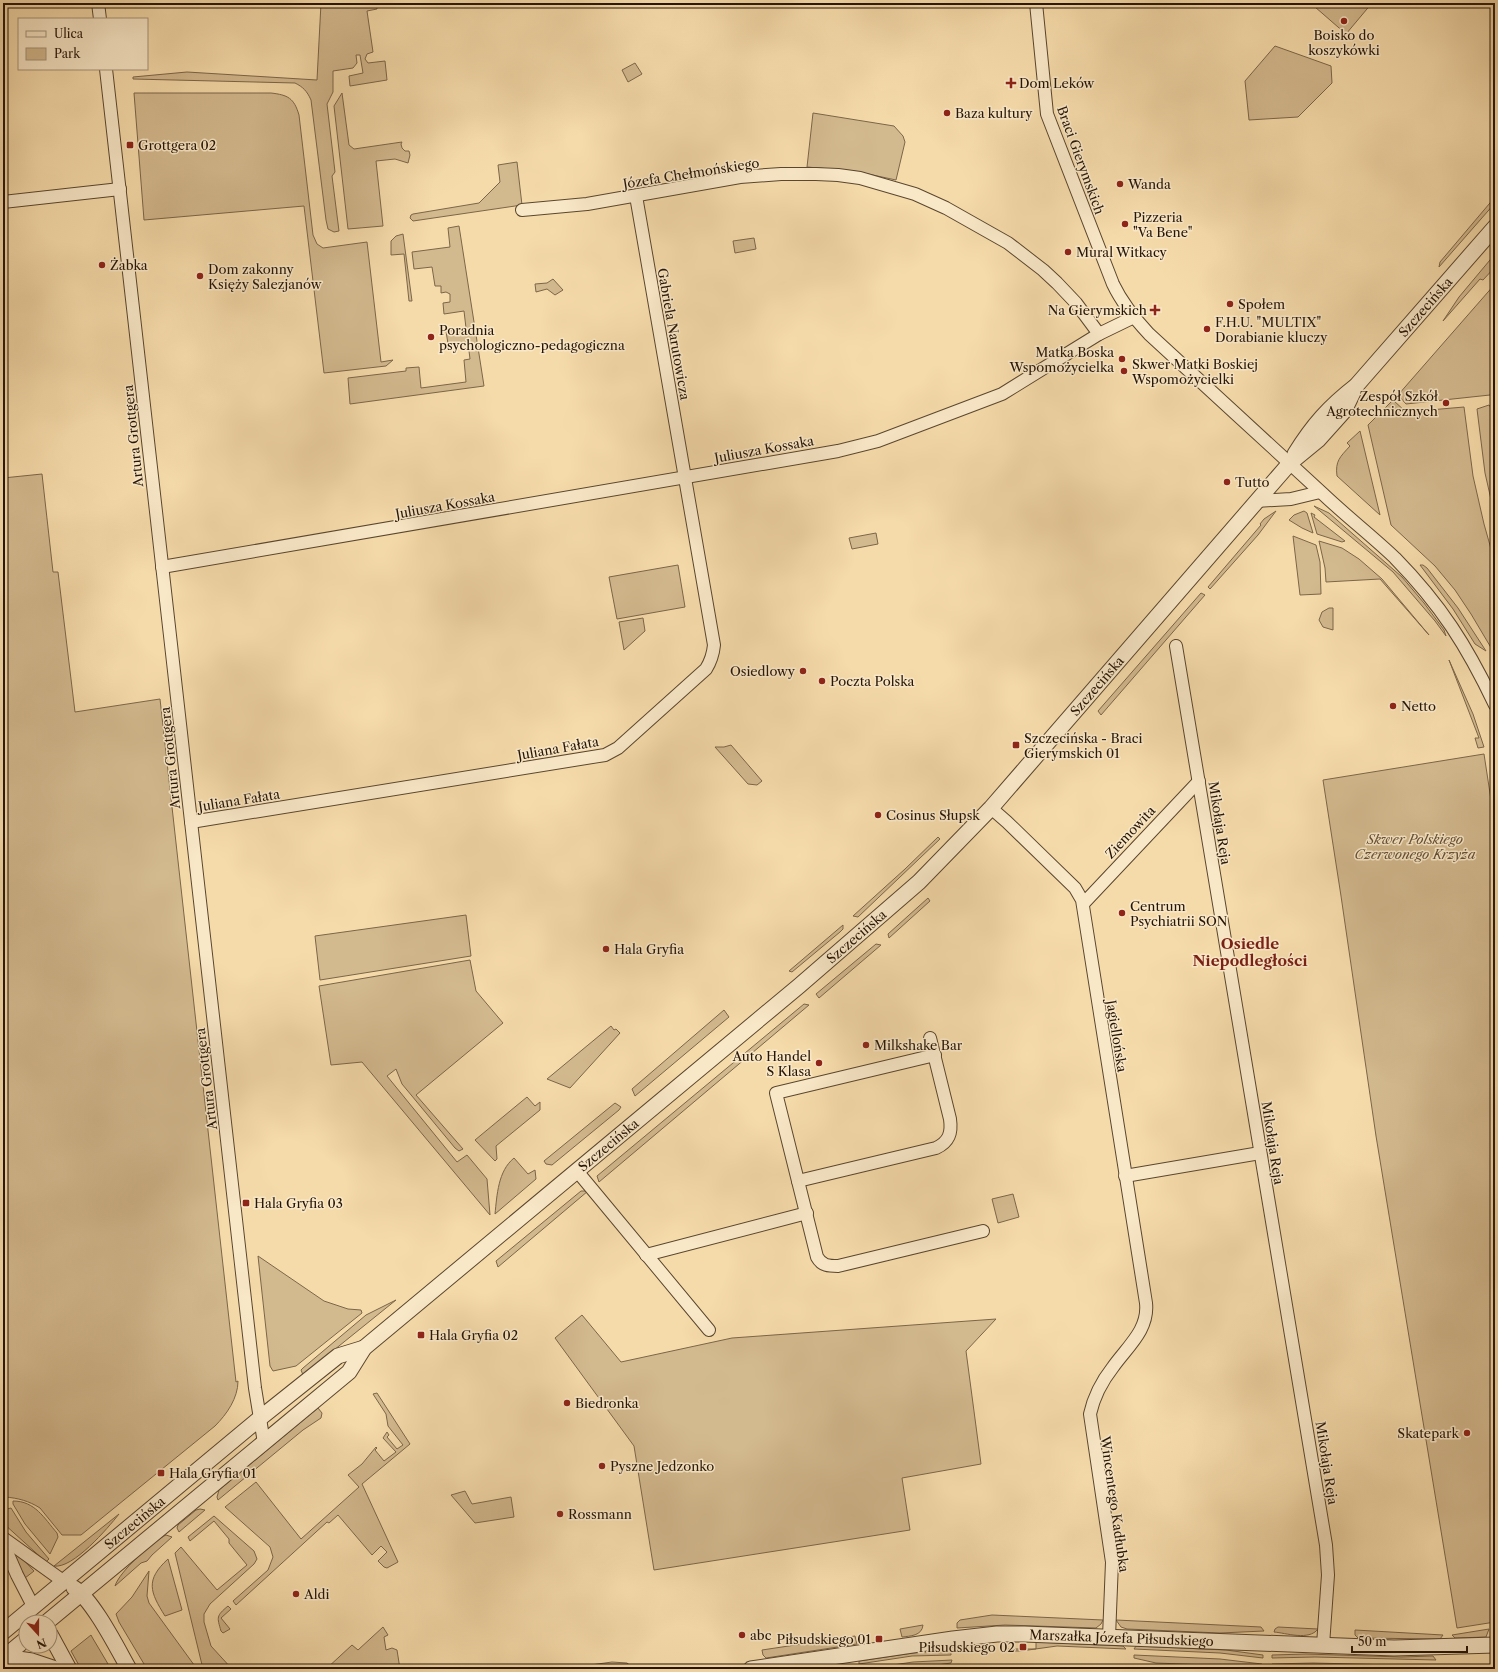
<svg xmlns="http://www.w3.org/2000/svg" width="1498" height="1672" font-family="'Libre Caslon Text',serif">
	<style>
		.green { fill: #d3b98e; stroke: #7c664a }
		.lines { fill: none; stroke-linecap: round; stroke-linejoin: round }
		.minor-casing { stroke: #5a462f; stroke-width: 14 }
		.tertiary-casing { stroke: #5a462f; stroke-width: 17 }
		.minor { stroke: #f9e8c8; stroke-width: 12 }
		.tertiary { stroke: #f9e8c8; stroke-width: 15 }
		.poi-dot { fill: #8f2418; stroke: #f9e8c8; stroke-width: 1.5 }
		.labels { text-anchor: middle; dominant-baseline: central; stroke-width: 3; stroke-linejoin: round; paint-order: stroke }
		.poi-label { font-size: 13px; fill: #261406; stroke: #f9e8c8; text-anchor: start }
		.street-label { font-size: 13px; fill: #261406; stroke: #f9e8c8 }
		.park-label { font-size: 13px; font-style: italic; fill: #634e36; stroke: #f9e8c8 }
		.quarter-label { font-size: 15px; font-weight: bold; fill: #7a1f14; stroke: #f9e8c8 }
	</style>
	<rect width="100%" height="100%" fill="#f6dbaa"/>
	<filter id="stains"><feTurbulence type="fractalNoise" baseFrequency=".005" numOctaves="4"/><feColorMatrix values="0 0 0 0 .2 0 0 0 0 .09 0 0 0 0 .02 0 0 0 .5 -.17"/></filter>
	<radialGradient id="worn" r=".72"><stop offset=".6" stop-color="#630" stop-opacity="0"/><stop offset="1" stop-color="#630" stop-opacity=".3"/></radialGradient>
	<!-- green -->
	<g class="green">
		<path d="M321,3H365V5L377,3V9L367,11L373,52L367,54L365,59L368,63L385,61L387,80L350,86L349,76L363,73L360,55H356L357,63L353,68L333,71V92L327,104L335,172L332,176L339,231L334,232L328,229L326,220L311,100C307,91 303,87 295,83L133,79V77L187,72L317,80Z"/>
		<path d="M1319,3H1372L1346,34L1315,7Z"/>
		<path d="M1275,46L1331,66L1332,83L1298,117L1249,120L1245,81Z"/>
		<path d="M635,63L642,74L628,82L622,70Z"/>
		<path d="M134,93H271C288,95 294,98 299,115L313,235L317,244L323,248L367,242L381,362L393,360L386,366L324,373L304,206L144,220Z"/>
		<path d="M342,93L349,145L354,149L402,142L401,144L402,148L405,151H409L410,155L408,163L395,159L376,161L383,226L348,229L334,106Z"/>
		<path d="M813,113L894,126L903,136L905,142L896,180L854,171L807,167Z"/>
		<path d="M517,162L522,205L413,221L410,218L411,215L413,214L479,203L500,182L498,165Z"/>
		<path d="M1495,197V203L1439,267L1440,262Z"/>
		<path d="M459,226L484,386L350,404L348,378L406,371V368L419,367L421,388L466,382L464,360L470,359L468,343L448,344L446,331L466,328L464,311L444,314L443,303L450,302V294L446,292L441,293V286H435L432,267L414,269L412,252L450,247L448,228Z"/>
		<path d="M403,234L412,301H409L404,254L391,255V241L396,236Z"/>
		<path d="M754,238L756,249L735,253L733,241Z"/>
		<path d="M1495,254V267L1483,280L1480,279L1443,321L1459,297Z"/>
		<path d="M553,279L563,290L555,295L547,289L536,292L535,284L547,283Z"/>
		<path d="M1495,284V389L1490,395L1406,404L1398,395Z"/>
		<path d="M1393,400L1406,412L1464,407L1473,476L1484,524L1495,563V650L1493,651L1471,614L1455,590L1435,566L1391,525L1368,425Z"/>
		<path d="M1489,405L1495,413V517L1485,473L1477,409Z"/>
		<path d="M1360,431L1380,515L1337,476C1335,461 1340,457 1350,446L1347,443Z"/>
		<path d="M42,474L53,572H58L75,712L160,699L236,1382L238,1381C238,1398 227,1414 215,1426L81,1535H62L40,1508C29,1501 18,1498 5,1497L3,1492V478Z"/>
		<path d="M1314,506L1329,513L1402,577L1424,603L1444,630L1446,636L1435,621L1393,572Z"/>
		<path d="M1276,511L1258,535L1210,589L1208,587L1261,525L1260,524L1264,519Z"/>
		<path d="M1304,511L1307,513L1313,533L1302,528L1289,520L1294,515Z"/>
		<path d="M1311,513L1315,515L1314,517L1345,541L1342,542L1317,534Z"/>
		<path d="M876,533L878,544L852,549L849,538Z"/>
		<path d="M1293,536L1316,545L1320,562L1321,594L1300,595Z"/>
		<path d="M1319,541L1342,548L1359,559L1382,579L1429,635L1380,579L1326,582L1325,568Z"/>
		<path d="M678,565L685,607L617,619L609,577Z"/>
		<path d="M1420,565H1423L1427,568L1458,608L1486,651L1475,644L1453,609Z"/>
		<path d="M1201,593L1205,595L1101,715L1098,711Z"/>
		<path d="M1329,608H1333V630L1323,627L1319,620L1322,612Z"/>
		<path d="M643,618L645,631L624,650L619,622Z"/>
		<path d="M1449,660L1473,714L1484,747L1478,748L1475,738H1479Z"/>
		<path d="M731,745L762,781L757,785L748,784L715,747H724Z"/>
		<path d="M1484,754L1495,826V1622L1457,1628L1376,1136L1341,896L1323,780Z"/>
		<path d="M938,837L940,839L858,917L853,916L905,869Z"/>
		<path d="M928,898L930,901L889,938L888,934Z"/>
		<path d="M466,915L471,956L320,980L315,936Z"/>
		<path d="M843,925V929L840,932L792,972L789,971Z"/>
		<path d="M876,944L881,945L819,998L816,994Z"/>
		<path d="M470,960L476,991L503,1023L416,1095L463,1149L459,1151L455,1148L402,1084L396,1069L387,1076L457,1162L467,1155L487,1179L490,1215L362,1062L331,1065L319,986Z"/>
		<path d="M804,1004L809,1005L599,1182L597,1176Z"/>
		<path d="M724,1010L729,1017L635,1096L632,1089Z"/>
		<path d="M611,1026L614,1030L616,1029L620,1033L570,1088L547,1079Z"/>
		<path d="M527,1097L535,1106L540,1102V1110L496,1146L497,1159L495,1161L475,1140Z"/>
		<path d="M615,1103L621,1107L619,1110L552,1165L546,1164L544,1161Z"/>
		<path d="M514,1158L528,1174L535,1170L536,1179L495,1214C497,1195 498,1171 514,1158Z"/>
		<path d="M581,1191H588L498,1267L496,1261Z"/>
		<path d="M1013,1194L1019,1217L998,1223L992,1199Z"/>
		<path d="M258,1256L324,1301L348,1309L361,1310L362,1313L296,1366L273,1371L270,1366Z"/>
		<path d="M396,1300L303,1375L301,1370L303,1368L366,1315Z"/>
		<path d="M582,1315L621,1362L732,1338L996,1319L966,1351L981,1464L902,1478L910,1530L654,1570L634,1446L555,1338Z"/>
		<path d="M377,1393L410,1444L362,1484L398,1562L387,1568L384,1567L378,1561L387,1552L381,1546L372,1555L338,1515L329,1523L327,1522L236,1605L233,1601L268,1570L273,1557L270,1547L225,1507L256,1482L301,1539L359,1487L348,1475L362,1464L376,1447L377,1448L375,1450L384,1461L396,1452L383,1438L387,1432L389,1435L387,1437L397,1449L403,1445L388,1426L386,1414L373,1394Z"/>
		<path d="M318,1408L322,1413L321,1418L303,1430L218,1500L217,1497L219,1490Z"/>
		<path d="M465,1491L472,1504L511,1497L514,1517L475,1523L451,1495Z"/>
		<path d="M13,1501C35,1501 44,1518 57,1533L58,1537L50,1554L25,1524L13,1504Z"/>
		<path d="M11,1508L26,1532L49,1559L46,1562L3,1523V1510Z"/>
		<path d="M200,1509L205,1510L179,1532L177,1528L178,1525L196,1510Z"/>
		<path d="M119,1514C108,1528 73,1569 54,1566Z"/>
		<path d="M214,1516L254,1551L257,1559L254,1564L210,1604L204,1614V1622L211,1646L232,1669H203L175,1553L181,1547L217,1590L247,1565L229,1543V1539L214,1521L190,1541L188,1537Z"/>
		<path d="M166,1535L172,1537L152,1555L147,1561L141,1563L115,1586C119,1572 153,1541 166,1535Z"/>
		<path d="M15,1554H18L34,1571L25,1578L14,1555Z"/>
		<path d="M168,1559L182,1610L165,1616C150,1592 145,1580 168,1559Z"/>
		<path d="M149,1571L147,1596L149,1603L197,1669H147L119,1622L116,1614L132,1597Z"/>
		<path d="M228,1606L231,1609L221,1618L230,1629L223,1633L221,1631C217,1617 216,1616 228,1606Z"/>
		<path d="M992,1615L1103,1620L1101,1624L1096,1628L1005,1625L957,1628V1623L960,1620Z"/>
		<path d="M1116,1620L1261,1627L1264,1631L1220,1633L1127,1629L1121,1627Z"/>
		<path d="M923,1625C922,1636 910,1636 902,1637L900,1629Z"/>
		<path d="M383,1627L388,1635L384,1637L386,1650L392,1648L397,1650L400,1669H326L352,1645L358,1650Z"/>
		<path d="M1278,1627L1318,1629C1309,1641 1286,1633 1274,1632L1275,1629Z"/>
		<path d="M1489,1629L1486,1637L1455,1638L1452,1635Z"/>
		<path d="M1355,1630L1443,1635L1440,1639L1358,1638L1355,1635Z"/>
		<path d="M91,1635L92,1637L111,1669H81L71,1651Z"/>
		<path d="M855,1636L857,1644L766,1658L763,1655L762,1650Z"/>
		<path d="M1036,1642L1123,1646L1126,1649L1057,1646L1021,1651H1007V1649H1036Z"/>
		<path d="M1136,1646L1226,1650L1263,1655V1658L1220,1653L1134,1649Z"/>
		<path d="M951,1650V1655L912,1656L859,1664V1661L913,1653Z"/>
		<path d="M1306,1654L1401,1657L1433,1656L1436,1660L1315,1657L1272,1658V1655Z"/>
		<path d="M1134,1655L1220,1659L1262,1664L1260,1667L1156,1663L1134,1658Z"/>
		<path d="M952,1660L951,1663L908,1669H866L913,1662Z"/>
		<path d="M612,1662L627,1663L632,1667L619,1669H562Z"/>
		<path d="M1313,1663L1436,1666V1669L1274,1668L1272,1664Z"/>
	</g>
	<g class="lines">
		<defs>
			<g id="minor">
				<path d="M98,3L100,19"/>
				<path d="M1036,3L1047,114L1113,284C1122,303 1135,319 1149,334C1207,388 1265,440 1323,494C1346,516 1372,536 1395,558C1441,605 1467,646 1495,705"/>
				<path d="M106,69L255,1388L264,1443"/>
				<path d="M3,202L120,189"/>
				<path d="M522,210L587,204L740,177L781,174H816L838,175L860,178L915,194L946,208L1008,243L1043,270L1057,283L1076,303L1099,334"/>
				<path d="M1256,501L1291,499L1320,492"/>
				<path d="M162,567L838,451L878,441L1002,394L1099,334L1134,317"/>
				<path d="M1176,646L1326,1545L1328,1575L1323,1645"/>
				<path d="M991,808L1007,822L1075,888L1082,900L1146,1303C1149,1330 1127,1347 1113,1367C1102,1381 1094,1396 1090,1414L1112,1562L1109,1637"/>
				<path d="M191,822L605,755L618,748L706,669C711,661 713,655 714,645L636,196"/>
				<path d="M1083,904L1199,781"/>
				<path d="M935,1055L776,1093L817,1257C822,1266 829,1266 838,1266L983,1231"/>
				<path d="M577,1171L709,1330"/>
				<path d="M1125,1176L1260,1153"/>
				<path d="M798,1181L936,1148C949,1142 952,1133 950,1119L930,1038"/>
				<path d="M646,1255L807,1213"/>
				<path d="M3,1538L63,1581"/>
				<path d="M3,1543L17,1575L33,1606"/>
			</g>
			<g id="tertiary">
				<path id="s1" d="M1295,454C1313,425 1329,407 1356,386L1495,227"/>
				<path d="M74,1588C93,1600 117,1648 129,1669"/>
				<path id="s2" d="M47,1622L349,1372L364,1348L799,986L919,882L991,808L1290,463L1318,440L1344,411L1356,386"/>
				<path id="s3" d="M3,1632L259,1419L338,1356L364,1348"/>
				<path d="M50,1634L69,1669"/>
				<path d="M4,1657L32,1661L56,1669"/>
				<path d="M3,1658L26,1639"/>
				<path id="s4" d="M751,1669L953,1639L997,1634H1024L1394,1648L1495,1645"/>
			</g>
		</defs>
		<!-- minor casing -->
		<use href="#minor" class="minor-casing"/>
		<!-- tertiary casing -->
		<use href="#tertiary" class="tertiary-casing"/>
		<!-- minor -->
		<use href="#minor" class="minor"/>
		<!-- tertiary -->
		<use href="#tertiary" class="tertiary"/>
	</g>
	<!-- markers -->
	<g class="poi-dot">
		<circle cx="1344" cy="21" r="4"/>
		<path d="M1009 77h4v4h4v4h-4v4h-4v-4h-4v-4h4z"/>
		<circle cx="947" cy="113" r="4"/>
		<rect x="126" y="141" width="8" height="8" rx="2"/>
		<circle cx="1120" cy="184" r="4"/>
		<circle cx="1125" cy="224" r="4"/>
		<circle cx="1068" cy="252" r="4"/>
		<circle cx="102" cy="265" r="4"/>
		<circle cx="200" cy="276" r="4"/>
		<circle cx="1230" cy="304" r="4"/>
		<path d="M1153 304h4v4h4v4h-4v4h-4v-4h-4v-4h4z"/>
		<circle cx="1207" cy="329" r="4"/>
		<circle cx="431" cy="337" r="4"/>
		<circle cx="1122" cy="359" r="4"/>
		<circle cx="1124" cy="371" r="4"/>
		<circle cx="1446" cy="403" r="4"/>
		<circle cx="1227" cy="482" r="4"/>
		<circle cx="803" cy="671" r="4"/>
		<circle cx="822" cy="681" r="4"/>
		<circle cx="1393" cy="706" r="4"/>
		<rect x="1012" y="741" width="8" height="8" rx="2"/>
		<circle cx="878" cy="815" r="4"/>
		<circle cx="1122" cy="913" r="4"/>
		<circle cx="606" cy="949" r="4"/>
		<circle cx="866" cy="1045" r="4"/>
		<circle cx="819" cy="1063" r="4"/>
		<rect x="242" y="1199" width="8" height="8" rx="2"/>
		<rect x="417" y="1331" width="8" height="8" rx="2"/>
		<circle cx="567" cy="1403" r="4"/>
		<circle cx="1467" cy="1433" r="4"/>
		<circle cx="602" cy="1466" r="4"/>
		<rect x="157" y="1469" width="8" height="8" rx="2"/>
		<circle cx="560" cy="1514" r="4"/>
		<circle cx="296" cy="1594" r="4"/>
		<circle cx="742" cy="1635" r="4"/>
		<rect x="875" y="1635" width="8" height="8" rx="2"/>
		<rect x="1019" y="1643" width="8" height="8" rx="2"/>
	</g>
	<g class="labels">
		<!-- poi labels -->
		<g class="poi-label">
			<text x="1344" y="35" text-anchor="middle">Boisko do<tspan x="1344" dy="15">koszykówki</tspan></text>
			<text x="1019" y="83">Dom Leków</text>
			<text x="955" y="113">Baza kultury</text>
			<text x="138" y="145">Grottgera 02</text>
			<text x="1128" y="184">Wanda</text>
			<text x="1133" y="217">Pizzeria<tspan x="1133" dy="15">"Va Bene"</tspan></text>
			<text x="1076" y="252">Mural Witkacy</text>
			<text x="110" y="265">Żabka</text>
			<text x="208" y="269">Dom zakonny<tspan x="208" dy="15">Księży Salezjanów</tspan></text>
			<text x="1238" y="304">Społem</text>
			<text x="1147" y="310" text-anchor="end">Na Gierymskich</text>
			<text x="1215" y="322">F.H.U. "MULTIX"<tspan x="1215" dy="15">Dorabianie kluczy</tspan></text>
			<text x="439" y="330">Poradnia<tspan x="439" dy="15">psychologiczno-pedagogiczna</tspan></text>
			<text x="1114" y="352" text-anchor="end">Matka Boska<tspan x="1114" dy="15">Wspomożycielka</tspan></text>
			<text x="1132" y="364">Skwer Matki Boskiej<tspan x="1132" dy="15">Wspomożycielki</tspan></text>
			<text x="1438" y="396" text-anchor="end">Zespół Szkół<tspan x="1438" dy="15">Agrotechnicznych</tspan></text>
			<text x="1235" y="482">Tutto</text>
			<text x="795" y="671" text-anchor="end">Osiedlowy</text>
			<text x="830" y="681">Poczta Polska</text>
			<text x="1401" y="706">Netto</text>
			<text x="1024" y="738">Szczecińska - Braci<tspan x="1024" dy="15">Gierymskich 01</tspan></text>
			<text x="886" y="815">Cosinus Słupsk</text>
			<text x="1130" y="906">Centrum<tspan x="1130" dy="15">Psychiatrii SON</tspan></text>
			<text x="614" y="949">Hala Gryfia</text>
			<text x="874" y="1045">Milkshake Bar</text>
			<text x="811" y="1056" text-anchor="end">Auto Handel<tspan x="811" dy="15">S Klasa</tspan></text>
			<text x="254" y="1203">Hala Gryfia 03</text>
			<text x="429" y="1335">Hala Gryfia 02</text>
			<text x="575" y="1403">Biedronka</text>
			<text x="1459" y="1433" text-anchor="end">Skatepark</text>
			<text x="610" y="1466">Pyszne Jedzonko</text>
			<text x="169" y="1473">Hala Gryfia 01</text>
			<text x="568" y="1514">Rossmann</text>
			<text x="304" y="1594">Aldi</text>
			<text x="750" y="1635">abc</text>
			<text x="871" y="1639" text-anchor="end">Piłsudskiego 01</text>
			<text x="1015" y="1647" text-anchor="end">Piłsudskiego 02</text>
		</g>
		<!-- street labels -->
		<g class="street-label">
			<text transform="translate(1081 160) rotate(70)">Braci Gierymskich</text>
			<text transform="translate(691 173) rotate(-9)">Józefa Chełmońskiego</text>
			<text stroke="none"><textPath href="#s1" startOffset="197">Szczecińska</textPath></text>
			<text transform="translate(674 334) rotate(80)">Gabriela Narutowicza</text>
			<text transform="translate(133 436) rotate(-96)">Artura Grottgera</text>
			<text transform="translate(764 449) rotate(-10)">Juliusza Kossaka</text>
			<text transform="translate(445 505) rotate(-10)">Juliusza Kossaka</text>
			<text stroke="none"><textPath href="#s2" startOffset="1410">Szczecińska</textPath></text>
			<text transform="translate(558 748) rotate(-10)">Juliana Fałata</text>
			<text transform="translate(170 758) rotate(-96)">Artura Grottgera</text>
			<text transform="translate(239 800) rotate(-9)">Juliana Fałata</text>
			<text transform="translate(1220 823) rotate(81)">Mikołaja Reja</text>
			<text transform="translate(1130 832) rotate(-47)">Ziemowita</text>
			<text stroke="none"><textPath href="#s2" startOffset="1062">Szczecińska</textPath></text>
			<text transform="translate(1117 1036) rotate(81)">Jagiellońska</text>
			<text transform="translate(206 1079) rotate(-97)">Artura Grottgera</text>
			<text transform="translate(1273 1143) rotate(81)">Mikołaja Reja</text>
			<text stroke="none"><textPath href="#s2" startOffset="738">Szczecińska</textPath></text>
			<text transform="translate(1327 1463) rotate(81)">Mikołaja Reja</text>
			<text transform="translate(1115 1504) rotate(82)">Wincentego Kadłubka</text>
			<text stroke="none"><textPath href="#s3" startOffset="171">Szczecińska</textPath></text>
			<text stroke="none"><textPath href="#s4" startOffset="373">Marszałka Józefa Piłsudskiego</textPath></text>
		</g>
		<!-- park labels -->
		<g class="park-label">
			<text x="1415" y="839">Skwer Polskiego<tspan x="1415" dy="15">Czerwonego Krzyża</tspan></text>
		</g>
		<!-- quarter labels -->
		<g class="quarter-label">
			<text x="1250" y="943">Osiedle<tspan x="1250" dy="17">Niepodległości</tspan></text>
		</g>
	</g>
	<!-- margin -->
	<rect width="1498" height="1672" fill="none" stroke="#f6dbaa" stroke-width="16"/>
	<rect x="4" y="4" width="1490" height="1664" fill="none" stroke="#261406" stroke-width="2"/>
	<rect x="8" y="8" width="1482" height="1656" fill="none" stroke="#261406"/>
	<!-- legend -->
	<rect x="18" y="18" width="130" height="52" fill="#f9e8c8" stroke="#a5937a"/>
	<rect x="26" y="31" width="20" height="6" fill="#f9e8c8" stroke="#a5937a"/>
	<text x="54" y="38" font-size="12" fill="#261406">Ulica</text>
	<rect x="26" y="48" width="20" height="12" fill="#d3b98e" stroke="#a5937a"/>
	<text x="54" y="58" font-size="12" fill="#261406">Park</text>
	<!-- north arrow -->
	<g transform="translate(38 1634) rotate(159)"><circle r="19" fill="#f9e8c8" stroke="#a5937a"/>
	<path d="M0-3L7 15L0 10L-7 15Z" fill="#8f2418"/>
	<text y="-6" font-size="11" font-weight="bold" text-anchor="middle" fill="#261406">N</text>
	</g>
	<!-- scale -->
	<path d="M1352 1646v6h115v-6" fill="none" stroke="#261406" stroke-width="2"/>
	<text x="1358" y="1646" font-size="12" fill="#261406" stroke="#f9e8c8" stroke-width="3" paint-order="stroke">50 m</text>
	<rect width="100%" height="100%" filter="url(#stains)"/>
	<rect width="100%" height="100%" fill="url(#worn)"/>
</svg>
